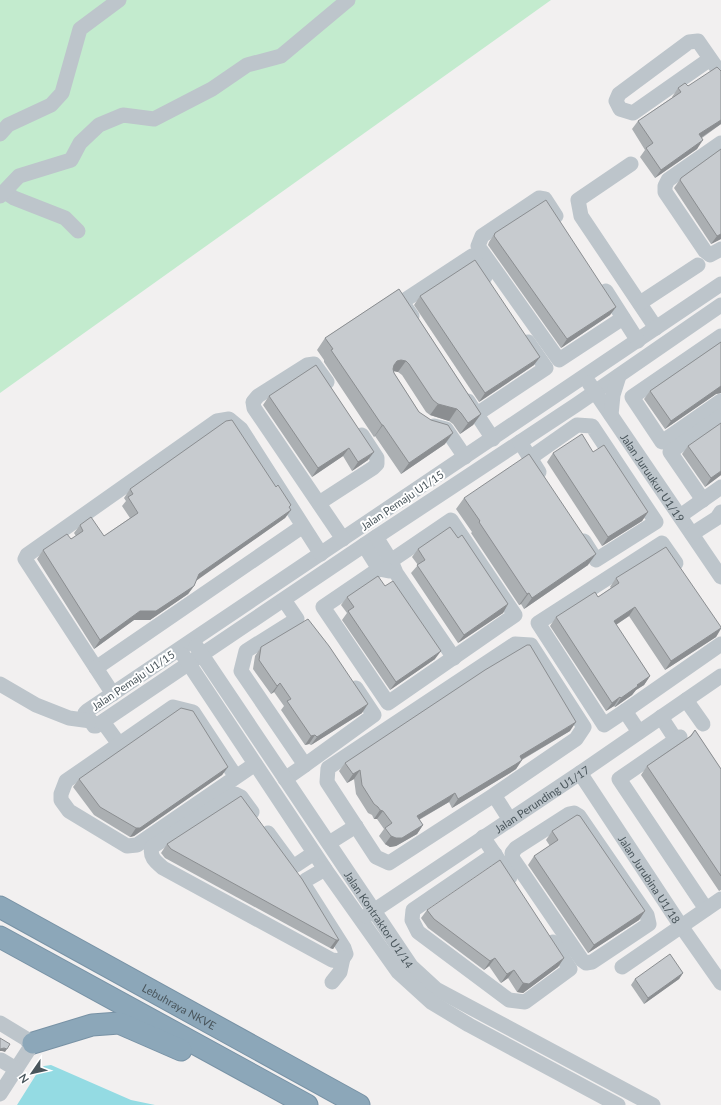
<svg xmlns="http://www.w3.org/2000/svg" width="721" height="1105" font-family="Lato,sans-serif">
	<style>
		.green { fill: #c3ebce }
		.water { fill: #94dbe3 }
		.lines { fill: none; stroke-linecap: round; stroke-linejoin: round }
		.highway-casing { stroke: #7892a5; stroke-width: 23 }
		.minor { stroke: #bdc5cb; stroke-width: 15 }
		.highway { stroke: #8ca7b9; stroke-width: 21 }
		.wall { fill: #abafb2 }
		.shaded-wall { fill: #8b8e91 }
		.building { fill: #c7cbcf; stroke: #8b8e91 }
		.labels { text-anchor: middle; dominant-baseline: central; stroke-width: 4; stroke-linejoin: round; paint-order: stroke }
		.street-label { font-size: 11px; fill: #49555b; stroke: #fff }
	</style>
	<rect width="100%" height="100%" fill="#f2f0f0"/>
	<!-- green -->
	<path class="green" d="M0,0H551L0,393Z"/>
	<!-- water -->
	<path class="water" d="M51,1065L131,1100L155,1105H17L39,1070L44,1066Z"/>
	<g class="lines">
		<defs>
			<g id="highway">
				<path id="s5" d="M0,907L359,1105"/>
				<path d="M0,937L307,1105"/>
				<path d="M33,1043L92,1025L119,1023L181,1050"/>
			</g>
		</defs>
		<!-- highway casing -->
		<use href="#highway" class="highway-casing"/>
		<!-- minor -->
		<g class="minor">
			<path d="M710,59L633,113L620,109L616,101L619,94L689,42L698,41L721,74"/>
			<path d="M0,134L8,125L51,105L62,93L80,29L119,0"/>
			<path d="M721,143L668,180L665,186V192L705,251L710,255L721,249"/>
			<path d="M631,164L578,200L581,216L656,328"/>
			<path d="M5,192L14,198L65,218L78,231"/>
			<path d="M0,196L19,176L71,160L80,143L99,125L123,115L154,119L212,89L247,65L281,56L348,0"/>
			<path d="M556,216L545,199L539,198L482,236L478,246L559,360L623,318"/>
			<path d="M721,284L87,711L85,713L94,726H96L376,537L576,405L721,305"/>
			<path d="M606,291L638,341"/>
			<path d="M640,303L698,265"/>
			<path d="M412,316L402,302L472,256L485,277"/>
			<path d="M721,336L632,397L662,442L721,401"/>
			<path d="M327,382L314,364L307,365L258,396L253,402L254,408L343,539"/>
			<path id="s1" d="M589,383L721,577"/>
			<path d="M468,401L493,439"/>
			<path d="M477,414L546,368L528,342"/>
			<path d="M611,415L613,395L619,376"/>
			<path d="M434,426L446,429L465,457"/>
			<path d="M520,442L539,472"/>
			<path d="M530,458L577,425L592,426L656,522L596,560L584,541"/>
			<path d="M703,500L670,452L721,416"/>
			<path d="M319,503L373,468L377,464V458L362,435"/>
			<path d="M680,516L721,487"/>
			<path d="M451,520L515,615L388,703L323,607Z"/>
			<path d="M303,526L96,668L25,559L27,555L217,421L229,419L241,429L321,554"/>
			<path d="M692,534L717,518L721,512"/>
			<path d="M376,537L391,561L396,573L454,658"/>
			<path d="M364,545L379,569L389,571"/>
			<path d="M284,600L297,619L246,651L241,671L305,765L285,779"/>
			<path id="s2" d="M196,646L411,966L436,989L653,1105"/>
			<path d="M183,655L325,869L398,972L431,1002L469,1025L618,1105"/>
			<path d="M96,668L113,694"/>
			<path d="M0,684L36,705L69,718L91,721"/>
			<path d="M686,700L703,724"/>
			<path d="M625,711L721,644"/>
			<path d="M661,717L676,740"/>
			<path d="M103,722L119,744"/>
			<path d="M639,732L625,711L604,725L538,623L662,543L676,563"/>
			<path d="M680,737L619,779L706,909"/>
			<path d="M305,765L374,715L356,688"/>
			<path id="s3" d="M580,773L681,926L721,983"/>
			<path d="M236,777L193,712L173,707L66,781L61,794V800L69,811L127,846L137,845L255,764"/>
			<path d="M494,795L389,863L376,857L327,782L328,768L515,644L531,645L584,727L576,739L494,795L510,820"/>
			<path d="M252,812L241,797L235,794L152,847C149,857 156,862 163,868L332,960L339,961L343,958L346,954L344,948L304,885L306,880L325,869"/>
			<path d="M574,813L579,816L647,915L649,924L592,962L586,963L582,960L513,859L512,853L516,848L569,814Z"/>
			<path d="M268,833L290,863L296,865L314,853"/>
			<path d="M483,837L510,877"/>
			<path d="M329,843L356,826"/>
			<path d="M495,854L413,910L412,920L418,932L509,1000L525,1002L570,969L553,942"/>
			<path id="s4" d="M366,916L580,773L721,676"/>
			<path d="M622,967L721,899"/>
			<path d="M332,982L340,972L343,958"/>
			<path d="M0,1023L33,1043L0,1094"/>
			<path d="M1,1060L16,1069"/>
		</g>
		<!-- highway -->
		<use href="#highway" class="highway"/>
	</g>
	<!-- wall -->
	<g class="wall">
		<path d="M721,71V124L702,138L697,149L655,178L640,157L645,150L632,129L638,121L673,97H672L678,88L688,86Z"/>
		<path d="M721,149V239L711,244L674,188L681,178Z"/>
		<path d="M495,233L616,307L610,315L561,348L488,245L489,242Z"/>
		<path d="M399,289L481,414L473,425L460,434L453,424L449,421L430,415L426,412L402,375L398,372L394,371V373L419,412L445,444L401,474L375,436L374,437L324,362V360L317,350L325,338Z"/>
		<path d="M420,296L534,365L479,402L414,305Z"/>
		<path d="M721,342V393L716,394L665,429L644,399L650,391Z"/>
		<path d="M269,396L368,460L352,471L343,456L312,477L263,405Z"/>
		<path d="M688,446L721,475L705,487L682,454Z"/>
		<path d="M593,452L648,512L642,521L602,546L547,462L553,453Z"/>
		<path d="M276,487L291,505L289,507L291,510L285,518L196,580L194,586L188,594L150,620H134L94,649L37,559L43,550L71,539L76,536L74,533L80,525L104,536L130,518L122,506L126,501L124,498L130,489Z"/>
		<path d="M464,498L588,565L524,609L521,604L519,605L471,533L472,532L456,509Z"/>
		<path d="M458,538L508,604L503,613L458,643L411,573L418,565L412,557L418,549Z"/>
		<path d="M616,578L721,627V629L716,637L665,670L629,616L616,625L650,676L644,685L636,690L632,695L615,707L614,706L606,711L550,626L556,617L598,597L611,588L610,587Z"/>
		<path d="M385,586L435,659L390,690L342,620L347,613L341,605L347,597Z"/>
		<path d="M261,647L362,713L311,745L309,744L305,745L281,710L284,706L274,692L271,694L253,669L255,656Z"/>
		<path d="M695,730L721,769V890L719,891L641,775L647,766L690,736Z"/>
		<path d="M570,731L522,760L516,769L510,773L452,808L449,802L419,820L423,825L417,834L396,846L390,847L385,844L379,836L384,829L377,819H374L372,815L368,813L356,794L354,779L347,783L339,771L345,763Z"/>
		<path d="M228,767L222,775L134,836L130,837L94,815L73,787L79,779Z"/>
		<path d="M552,831L645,911L639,920L588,953L528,865L534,856L550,846L546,840Z"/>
		<path d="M167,844L339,940L333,949L330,948L165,858L161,853Z"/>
		<path d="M427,910L564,958L558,967L523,993L517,992L508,978L501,983L500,982L489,966L484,970L428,928L421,918Z"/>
		<path d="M683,973L679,979L644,1004L631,985L635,979Z"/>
	</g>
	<!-- shaded-wall -->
	<g class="shaded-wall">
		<path d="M721,120V124L693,143L699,134Z"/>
		<path d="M703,140L697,149L655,178L661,170Z"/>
		<path d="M721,234V239L711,244L717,236Z"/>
		<path d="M616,307L610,315L561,348L567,339Z"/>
		<path d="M540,357L534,365L479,402L485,393Z"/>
		<path d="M401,360L406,361L398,372L393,371L386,376L397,361Z"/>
		<path d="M721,386V393L716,394L665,429L671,421Z"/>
		<path d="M438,404L457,409L449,421L430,415Z"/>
		<path d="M481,414L473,425L460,434L468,423Z"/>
		<path d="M382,425H383L375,436L374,437Z"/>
		<path d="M453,433L445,444L401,474L409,463Z"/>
		<path d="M349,448L343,456L312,477L318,468Z"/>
		<path d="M374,452L368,460L352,471L358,462Z"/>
		<path d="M721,471V475L705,487L711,478Z"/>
		<path d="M291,510L285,518L193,583L199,574Z"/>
		<path d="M648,512L642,521L602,546L608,537Z"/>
		<path d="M596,554L588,565L524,609L532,598Z"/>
		<path d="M194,586L188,594L150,620H134L94,649L100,640L140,611Z"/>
		<path d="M529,593L521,604L519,605L527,594Z"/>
		<path d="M508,604L503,613L458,643L464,635Z"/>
		<path d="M635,607L629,616L608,630L614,621Z"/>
		<path d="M721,628L716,637L665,670L671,661Z"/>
		<path d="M441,651L435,659L390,690L396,682Z"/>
		<path d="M650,676L644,685L636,690L632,695L615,707L621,698L637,685Z"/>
		<path d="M280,683L274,692L271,694L277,686Z"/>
		<path d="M620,697L614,706L606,711L612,703Z"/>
		<path d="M368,704L362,713L311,745L317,737Z"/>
		<path d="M576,722L570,731L514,764L520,756Z"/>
		<path d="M315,735L309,744L305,745L311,736Z"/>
		<path d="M522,760L516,769L510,773L452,808L458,799Z"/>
		<path d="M228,767L222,775L134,836L130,837L136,828Z"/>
		<path d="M360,770L354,779L347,783L353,774Z"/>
		<path d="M455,793L449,802L411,824L417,816Z"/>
		<path d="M380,810L383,811L377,819H374Z"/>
		<path d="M423,825L417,834L396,846L390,847L385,844L391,836Z"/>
		<path d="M645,911L639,920L588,953L594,945Z"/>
		<path d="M336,940H339L333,949L330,948Z"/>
		<path d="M495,958L489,966L484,970L490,961Z"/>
		<path d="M564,958L558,967L523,993L517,992L523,983Z"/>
		<path d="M514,970L508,978L501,983L507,974Z"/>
		<path d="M683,973L679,979L644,1004L648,998Z"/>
		<path d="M4,1048L7,1049L5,1052L2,1051H0V1049Z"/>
	</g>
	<!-- building -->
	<g class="building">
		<path d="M717,67L721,71V120L699,134L703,140L661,170L646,148L653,143L638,121L681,92L678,88L685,83L688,86Z"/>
		<path d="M721,149V234L717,236L680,180L681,178Z"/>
		<path d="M546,200L616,307L567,339L494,236L495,233Z"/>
		<path d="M475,260L540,357L485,393L420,296Z"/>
		<path d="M399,289L481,414L468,423L461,413L457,409L438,404L433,400L409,364L406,361L401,360L397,361L394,365L393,369L394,373L419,412L431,420L448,425L453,433L409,463L383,425H382L331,350L333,349L325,338Z"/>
		<path d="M721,342V386L671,421L650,391Z"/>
		<path d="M316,365L374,452L358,462L349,448L318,468L269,396Z"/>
		<path d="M232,420L276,487L278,485L291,505L289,507L291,510L199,574L194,586L156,611H140L100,640L43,550L67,534L71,539L83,531L80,525L91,517L104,536L138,513L128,497L133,494L130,489L226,421Z"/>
		<path d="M721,423V471L711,478L688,446Z"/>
		<path d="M582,434L593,452L604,445L648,512L608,537L553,453Z"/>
		<path d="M529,454L596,554L532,598L529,593L527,594L479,522L480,521L464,498Z"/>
		<path d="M450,527L458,538L462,535L508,604L464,635L417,565L425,560L418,549Z"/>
		<path d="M666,547L721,627V628L671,661L635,607L614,621L650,676L637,685L638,686L621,698L620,697L612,703L556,617L595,592L598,597L619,583L616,578Z"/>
		<path d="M378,576L385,586L393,581L441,651L396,682L348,611L354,607L347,597Z"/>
		<path d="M308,619L329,646L368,704L317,737L315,735L311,736L287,701L291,699L280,683L277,686L259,660L261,647Z"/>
		<path d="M527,645H530L576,722L520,756L522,760L516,764L458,799L455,793L417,816L423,825L402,838H396L391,836L385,828L392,823L383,811L380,810L378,807L374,804L362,785L360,770L353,774L345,763L485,670Z"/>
		<path d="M181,708L193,711L228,767L140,828H136L100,807L79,779Z"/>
		<path d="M695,730L721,769V876L647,766L691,736Z"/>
		<path d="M241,796L302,879L339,940H336L171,849L167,844Z"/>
		<path d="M577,815L580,816L645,911L594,945L534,856L558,840L552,831Z"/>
		<path d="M500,860L564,958L529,984L523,983L514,970L507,974L506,973L495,958L490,961L434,919L427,910Z"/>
		<path d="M670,954L683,973L648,998L635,979Z"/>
		<path d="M0,1038L10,1044L7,1049L4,1048L0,1049Z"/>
	</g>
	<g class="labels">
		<!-- street labels -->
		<g class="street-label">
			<text stroke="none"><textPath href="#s1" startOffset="114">Jalan Juruukur U1/19</textPath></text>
			<text transform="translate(402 500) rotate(-34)">Jalan Pemaju U1/15</text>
			<text transform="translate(133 680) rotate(-34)">Jalan Pemaju U1/15</text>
			<text stroke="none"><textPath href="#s4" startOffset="211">Jalan Perunding U1/17</textPath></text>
			<text stroke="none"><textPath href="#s3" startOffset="127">Jalan Jurubina U1/18</textPath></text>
			<text stroke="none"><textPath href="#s2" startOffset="329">Jalan Kontraktor U1/14</textPath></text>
			<text stroke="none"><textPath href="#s5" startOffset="205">Lebuhraya NKVE</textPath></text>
		</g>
	</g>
	<!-- north arrow -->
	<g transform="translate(32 1073) rotate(236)" stroke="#ffffff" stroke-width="3" paint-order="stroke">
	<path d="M0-3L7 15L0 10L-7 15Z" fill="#49555b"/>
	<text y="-6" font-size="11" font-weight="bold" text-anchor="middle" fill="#49555b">N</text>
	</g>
</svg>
